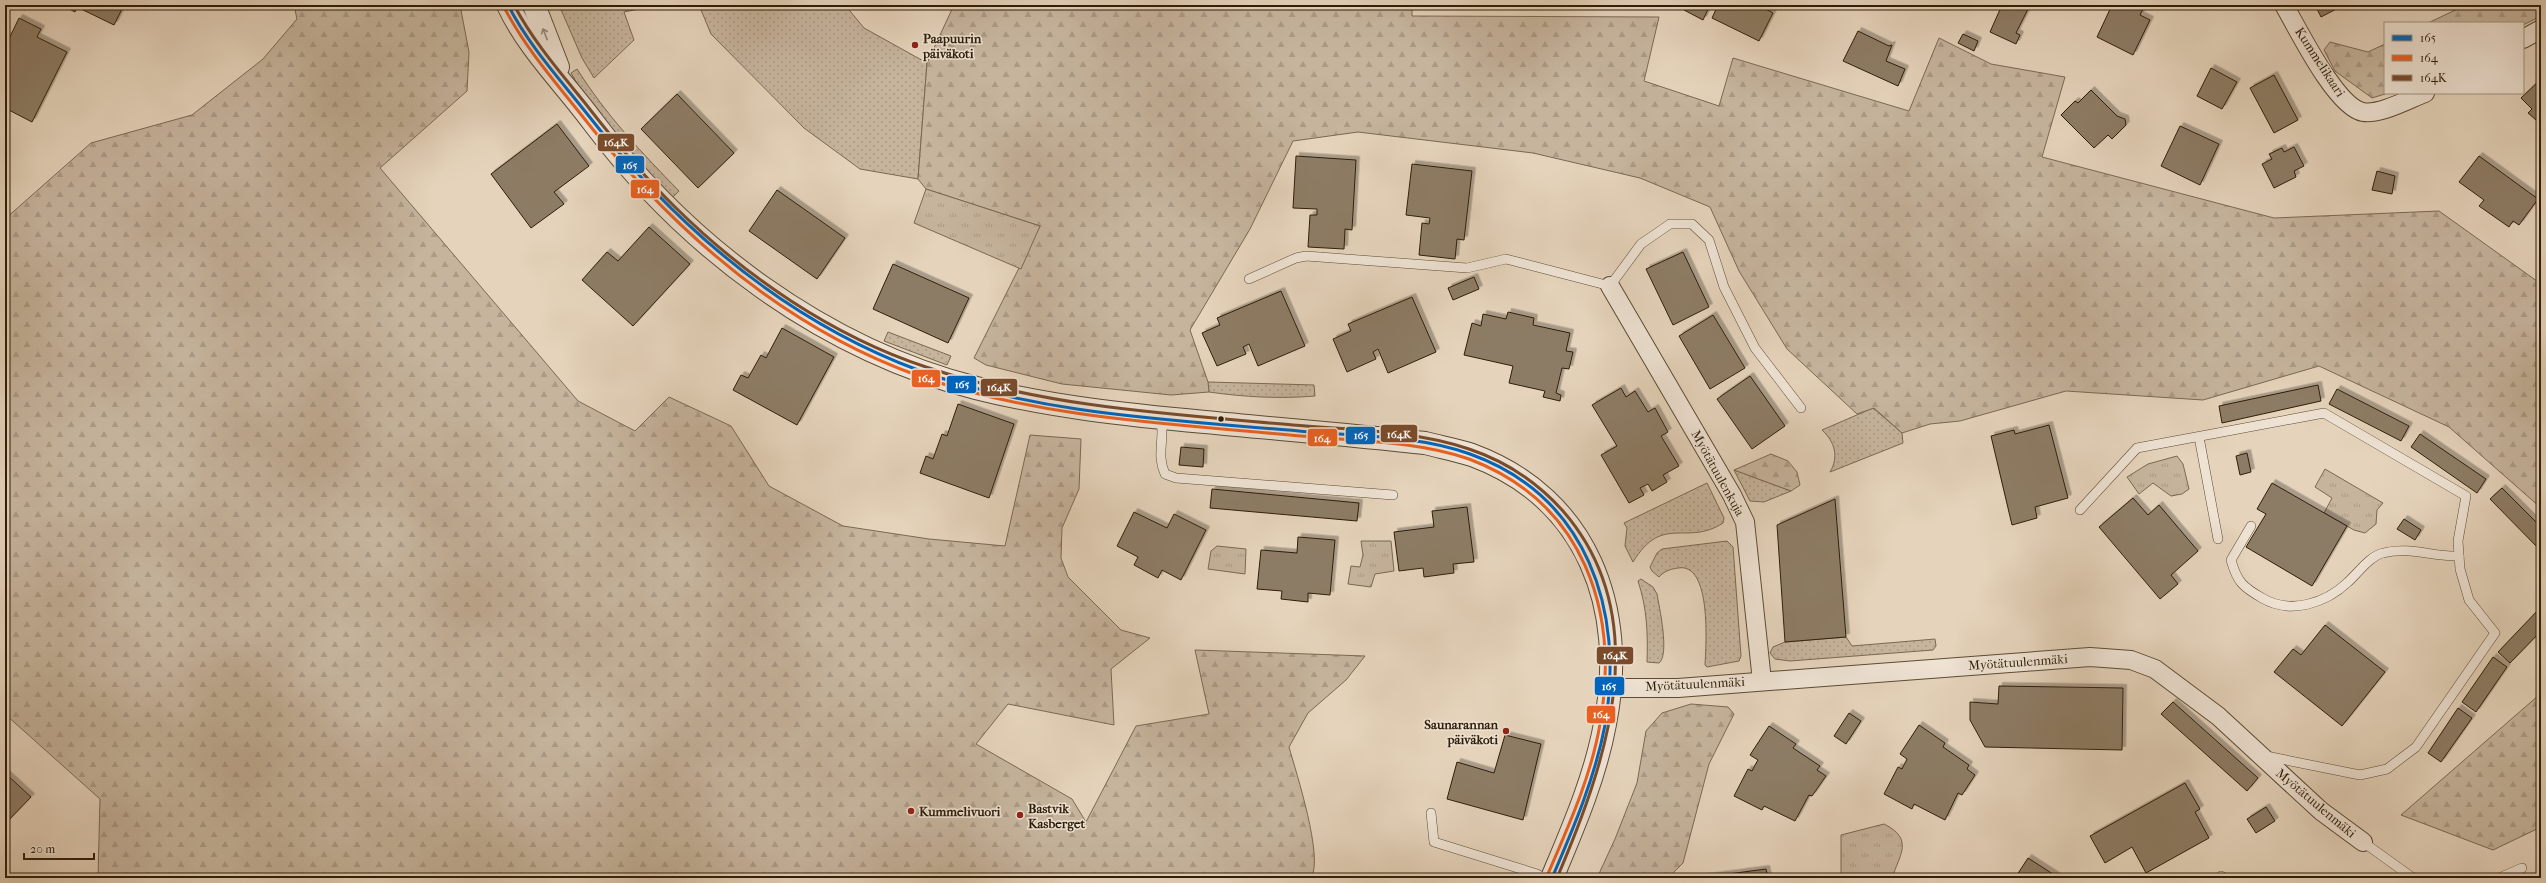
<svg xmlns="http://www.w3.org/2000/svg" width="2546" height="883" font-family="'IM FELL French Canon',serif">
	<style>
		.grass { fill: url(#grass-dots); stroke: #7a6952 }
		.forest { fill: url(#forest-firs); stroke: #7a6952 }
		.park { fill: url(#park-tufts); stroke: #7a6952 }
		.building { fill: #8d7c65; stroke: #2e1e08; filter: url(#shadow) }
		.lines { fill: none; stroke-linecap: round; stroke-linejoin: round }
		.service-casing { stroke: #5c4b35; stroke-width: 10 }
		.minor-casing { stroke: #5c4b35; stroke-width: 20 }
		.tertiary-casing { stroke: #5c4b35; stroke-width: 24 }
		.service { stroke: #eee2d3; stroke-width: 9 }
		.minor { stroke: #eee2d3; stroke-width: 18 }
		.tertiary { stroke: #eee2d3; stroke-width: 22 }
		.bus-1-casing { stroke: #eee2d3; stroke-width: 6 }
		.bus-2-casing { stroke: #eee2d3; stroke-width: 6 }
		.bus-3-casing { stroke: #eee2d3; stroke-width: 6 }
		.bus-1 { stroke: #0065bd; stroke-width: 3 }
		.bus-2 { stroke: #e86121; stroke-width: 3 }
		.bus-3 { stroke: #7a4b2a; stroke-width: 3 }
		.oneway { stroke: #988a78 }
		.poi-dot { fill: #8f2418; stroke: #eee2d3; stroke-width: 1.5 }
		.bus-dot { fill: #2e1e08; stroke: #eee2d3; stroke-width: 1.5 }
		.labels { text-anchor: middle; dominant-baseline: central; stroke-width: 3; stroke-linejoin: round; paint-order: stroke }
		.poi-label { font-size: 13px; font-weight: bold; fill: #2e1e08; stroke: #eee2d3; text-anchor: start }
		.street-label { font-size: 13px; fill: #2e1e08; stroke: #eee2d3 }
		.line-badge { stroke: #eee2d3; stroke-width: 1.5 }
		.badge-label { font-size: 11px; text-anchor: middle; font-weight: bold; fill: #fff }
	</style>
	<defs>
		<pattern id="grass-dots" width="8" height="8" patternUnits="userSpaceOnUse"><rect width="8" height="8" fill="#c6b49d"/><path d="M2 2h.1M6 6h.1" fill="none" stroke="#aa9a86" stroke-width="1.8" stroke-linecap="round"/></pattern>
		<pattern id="forest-firs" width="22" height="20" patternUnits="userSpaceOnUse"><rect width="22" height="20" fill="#c6b49d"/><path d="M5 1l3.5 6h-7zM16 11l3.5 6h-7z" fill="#aa9a86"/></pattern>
		<pattern id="park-tufts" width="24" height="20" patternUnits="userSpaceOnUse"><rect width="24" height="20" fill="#c6b49d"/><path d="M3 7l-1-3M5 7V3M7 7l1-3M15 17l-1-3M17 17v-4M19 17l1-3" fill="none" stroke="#aa9a86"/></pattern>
		<filter id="shadow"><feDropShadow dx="3.5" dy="-3.5" stdDeviation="0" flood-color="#0004"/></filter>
	</defs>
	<rect width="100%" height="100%" fill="#e5d3bb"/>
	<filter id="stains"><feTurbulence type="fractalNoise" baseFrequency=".005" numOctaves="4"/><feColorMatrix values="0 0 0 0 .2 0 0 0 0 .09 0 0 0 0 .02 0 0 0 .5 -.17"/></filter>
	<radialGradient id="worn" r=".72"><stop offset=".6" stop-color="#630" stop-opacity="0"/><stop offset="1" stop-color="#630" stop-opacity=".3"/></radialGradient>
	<!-- grass -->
	<g class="grass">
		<path d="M559,5H653L654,6L624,12L634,40L594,78L582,58Z"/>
		<path d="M699,5H845L864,28L927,63L918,179L860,169L804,128L711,34Z"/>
		<path d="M577,69C606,115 641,152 679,191L671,199L586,99L571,73Z"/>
		<path d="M888,332L951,356L947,365L884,341Z"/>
		<path d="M1208,382L1314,385L1315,396C1280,399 1244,397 1209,392Z"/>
		<path d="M1873,408L1902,433L1903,443L1830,472C1839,457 1835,442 1822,430Z"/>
		<path d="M1734,470L1791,491L1764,502L1750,501Z"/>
		<path d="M1707,483L1724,518L1723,523C1686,547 1663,513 1633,562L1625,546L1627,528L1624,523Z"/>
		<path d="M1727,541L1733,547L1741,656L1739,661L1707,667L1705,665C1706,646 1712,562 1678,568C1671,569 1664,571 1659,577L1652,571L1650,567L1657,553L1662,549Z"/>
		<path d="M1641,579L1653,587L1657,594C1659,606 1670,655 1659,663L1647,662C1648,633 1647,608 1638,581Z"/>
		<path d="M1846,637L1852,646L1935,639L1936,646L1933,650L1790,661L1775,659L1770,653L1773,647L1785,642Z"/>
	</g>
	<!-- forest -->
	<g class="forest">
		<path d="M294,5H460L469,52L467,91L380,168L578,401L635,431L669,397L731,426L769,486L843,526L929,539L1005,546L1030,435L1081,439L1079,489L1062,528L1061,558L1068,577L1121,630L1150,638L1111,669L1114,725L1008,704L976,744L1072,799L1086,822L1136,726L1209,714L1195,650L1365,656L1346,680L1308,713L1289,747C1296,772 1324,858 1311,878H98L100,799L5,714V219L91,143L192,115L263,59L297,19Z"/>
		<path d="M954,5H1412V16L1659,17L1644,81L1719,106L1733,58L1909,111L1939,38L1991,64L2065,77L2042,157L2274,218L2439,211L2541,284V508L2449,427L2319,366L2203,400L2066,391L1960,421L1930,424L1902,433L1874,408L1857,414L1787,349L1739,271L1710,207L1640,178L1533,153L1358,132L1293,141L1250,229L1190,330L1208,382L1209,392L1171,395L1062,384L986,365L974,358L1040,226L926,189L918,179L927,63Z"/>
		<path d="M2466,5H2541V16L2523,25V23H2428Z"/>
		<path d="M2330,42L2368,52L2385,44V93H2388L2372,98L2335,71L2324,50Z"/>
		<path d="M1771,454L1788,461L1797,472L1800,485L1791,491L1734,470Z"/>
		<path d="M2541,690V827L2493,850L2401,815L2539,695Z"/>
		<path d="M1691,704L1728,707L1734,714L1709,764L1683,863L1668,878H1597L1615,839L1637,783L1646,731L1662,713Z"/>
	</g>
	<!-- park -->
	<g class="park">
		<path d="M926,189L1040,226L1021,269L914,223Z"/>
		<path d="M2177,456L2183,464L2189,489L2182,494L2171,496L2153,483L2139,494L2127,477L2148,464Z"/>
		<path d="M2325,469L2383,503L2377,510L2376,524L2365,533L2354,530L2324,513L2332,498L2315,487Z"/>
		<path d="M1361,541H1391L1394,571L1375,574L1371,587L1348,584L1351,566L1360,567L1363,555Z"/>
		<path d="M1217,546L1246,549L1245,574L1208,569L1211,551Z"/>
		<path d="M1884,824C1914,839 1900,854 1892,878H1841V835Z"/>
	</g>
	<!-- building -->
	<g class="building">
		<path d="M62,5H124L114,25L77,7L75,12Z"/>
		<path d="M1687,5H1710L1703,20L1684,10Z"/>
		<path d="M1718,5H1758L1773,13L1759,41L1712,18Z"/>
		<path d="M2002,5H2030L2016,33L2020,35L2016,44L1990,32Z"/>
		<path d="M2112,5H2145L2140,15L2150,20L2133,55L2097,37Z"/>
		<path d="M2315,5H2344L2321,17Z"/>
		<path d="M19,18L41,29L37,37L67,52L32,122L5,108V64L8,58L5,56V47Z"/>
		<path d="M1858,31L1889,46L1892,45L1886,61L1905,69L1898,86L1843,61Z"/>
		<path d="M1963,34L1978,41L1974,51L1958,43Z"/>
		<path d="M2211,68L2237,82L2222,109L2197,96Z"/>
		<path d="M2274,75L2298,120L2274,133L2250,88Z"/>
		<path d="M2541,79V118L2536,120L2528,113L2532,109L2521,98Z"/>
		<path d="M2091,90L2117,116L2125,119L2126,125L2112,139L2108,135L2094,148L2061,115L2075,101L2078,103Z"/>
		<path d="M677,94L734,153L698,188L641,129Z"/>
		<path d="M557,124L589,166L554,192L564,204L531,228L491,174Z"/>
		<path d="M2180,126L2219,144L2200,185L2161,166Z"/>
		<path d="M2294,147L2304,166L2294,171L2296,177L2274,188L2262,164L2272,159L2269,154L2282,148L2284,152Z"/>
		<path d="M1296,156L1356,160L1352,230L1345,229L1344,249L1308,247L1310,215H1317V209L1293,208Z"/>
		<path d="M2479,156L2538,199L2519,225L2513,221L2509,227L2479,206L2484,200L2459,182Z"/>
		<path d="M1412,164L1472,171L1464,240L1457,239L1455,259L1419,255L1422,223L1429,224L1430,218L1406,215Z"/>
		<path d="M2377,171L2395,176L2392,194L2372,190Z"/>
		<path d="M777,190L845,238L817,279L749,231Z"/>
		<path d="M649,227L690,264L633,326L582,280L607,252L618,261Z"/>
		<path d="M1683,252L1709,307L1673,325L1646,269Z"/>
		<path d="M893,264L969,298L948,343L873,309Z"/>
		<path d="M1474,277L1479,289L1453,300L1448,288Z"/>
		<path d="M1281,291L1305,346L1258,366L1249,344L1243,347L1246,354L1217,366L1202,333L1220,325L1217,318Z"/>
		<path d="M1412,297L1436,352L1388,373L1378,349L1373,352L1376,359L1347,372L1333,339L1351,331L1348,324Z"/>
		<path d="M1508,312L1534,318L1533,325L1570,333L1566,351L1573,352L1569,369L1562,368L1556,393L1561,395L1560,401L1543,397L1545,391L1509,383L1513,366L1464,355L1472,323L1481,326L1483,314L1506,319Z"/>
		<path d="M1713,315L1745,368L1710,389L1679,336Z"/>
		<path d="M782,328L834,357L797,425L733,390L741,375L748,378L761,355L766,358Z"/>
		<path d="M1750,376L1785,426L1752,449L1717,399Z"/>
		<path d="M2318,385L2321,401L2222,423L2219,406Z"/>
		<path d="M1621,388L1626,397L1635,391L1648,412L1655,408L1668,432L1661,436L1679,466L1663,475L1667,482L1652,491L1648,484L1640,488L1644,495L1629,503L1601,455L1617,446L1592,405Z"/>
		<path d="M2337,389L2409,426L2401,441L2329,404Z"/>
		<path d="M958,404L1014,424L989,498L920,473L926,456L933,459L942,434L947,436Z"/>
		<path d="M2049,425L2068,498L2035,507L2037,518L2012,525L1991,436L2014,430L2015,434Z"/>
		<path d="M2420,434L2486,479L2477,493L2411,447Z"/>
		<path d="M1181,447L1204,449L1203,467L1179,465Z"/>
		<path d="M2247,453L2251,472L2240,475L2236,456Z"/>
		<path d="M2272,483L2347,526L2312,586L2246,547L2266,514L2257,509Z"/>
		<path d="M2502,488L2541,527V551L2490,499Z"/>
		<path d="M1212,489L1359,503L1357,521L1210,508Z"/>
		<path d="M2133,498L2148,515L2159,505L2198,551L2171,575L2178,584L2160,599L2099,527Z"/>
		<path d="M1835,499L1846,637L1785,642L1777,525Z"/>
		<path d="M1467,507L1474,562L1453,564L1454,573L1424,577L1423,568L1399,571L1394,532L1434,527L1432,511Z"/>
		<path d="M1134,512L1167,528L1174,514L1206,530L1181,580L1162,570L1158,578L1134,565L1138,557L1117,546Z"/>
		<path d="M2404,519L2421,530L2415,540L2397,529Z"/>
		<path d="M1298,537L1335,540L1330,595L1308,593V602L1281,599L1282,591L1257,589L1261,550L1297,553Z"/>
		<path d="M2541,607V631L2510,663L2498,652Z"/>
		<path d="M2325,625L2385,672L2342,726L2274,672L2293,649L2301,655Z"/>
		<path d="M2493,657L2507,667L2476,712L2462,702Z"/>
		<path d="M1999,686L2123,688L2122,750L1985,747L1970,720V702L1998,704Z"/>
		<path d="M2173,702L2258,778L2247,791L2161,714Z"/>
		<path d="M2458,708L2472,718L2441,762L2428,753Z"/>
		<path d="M1849,713L1861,721L1846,744L1834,736Z"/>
		<path d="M1919,725L1945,743L1943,747L1969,765L1967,769L1975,775L1962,795L1958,793L1945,820L1914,804L1912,809L1884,794L1898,767L1902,769L1907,759L1900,754Z"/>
		<path d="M1769,726L1796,744L1793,748L1820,766L1817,770L1826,776L1812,796L1809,795L1795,821L1764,806L1762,810L1734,796L1748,769L1752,771L1755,765L1758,760L1750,755Z"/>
		<path d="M1505,735L1541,744L1523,820L1447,799L1457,762L1494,773Z"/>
		<path d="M5,773L31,797L5,824Z"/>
		<path d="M2185,783L2200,809L2195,812L2209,838L2146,873L2132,847L2105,863L2090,836Z"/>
		<path d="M2266,807L2275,821L2256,833L2247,819Z"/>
		<path d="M2028,858L2056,876L2055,878H2015Z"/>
		<path d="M1766,869L1768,878H1698Z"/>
	</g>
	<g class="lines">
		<defs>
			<g id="service">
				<path d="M1249,279L1296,258L1306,256L1467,268L1506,259L1610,286L1641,244L1670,224H1692L1709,240L1724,287L1755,348L1801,408"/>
				<path d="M1161,418C1165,440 1156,454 1165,474L1176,478L1393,495"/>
				<path d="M2199,437L2218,539"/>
				<path d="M2080,510L2137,448L2324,413L2466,496L2458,541L2460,569L2469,600L2495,633L2416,747L2387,769L2360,775L2266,756"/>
				<path d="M2251,526L2231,560C2237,582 2243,587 2262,598C2291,615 2326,603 2348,582C2358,573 2370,556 2383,553C2409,546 2433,557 2459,556"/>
				<path d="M1431,813L1434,842L1537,874L1543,878"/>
				<path d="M2363,842L2413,878"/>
				<path d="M2221,876L2224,878"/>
				<path d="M2499,878L2522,868"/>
			</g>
			<g id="minor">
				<path d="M2284,5C2298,29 2336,107 2363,112C2380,115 2409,99 2425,93"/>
				<path d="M2523,39L2541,29"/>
				<path d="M1610,286L1732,495L1745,522L1762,681"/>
				<path d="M1610,688H1678L2090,657L2131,660L2155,669L2218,716L2321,811L2363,842"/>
			</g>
			<g id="tertiary">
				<path d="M508,5C528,48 565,84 593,122C687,247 823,349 976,388C1051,407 1128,415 1205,422C1278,429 1352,435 1425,443C1440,447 1457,450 1472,455C1588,498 1628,609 1605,724C1595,778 1573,828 1552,878"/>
				<path d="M534,5L558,67"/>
			</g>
		</defs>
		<!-- service casing -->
		<use href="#service" class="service-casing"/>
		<!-- minor casing -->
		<use href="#minor" class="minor-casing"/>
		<!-- tertiary casing -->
		<use href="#tertiary" class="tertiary-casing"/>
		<!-- service -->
		<use href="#service" class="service"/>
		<!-- minor -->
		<use href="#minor" class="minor"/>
		<!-- tertiary -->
		<use href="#tertiary" class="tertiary"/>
		<defs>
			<path id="bus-1" d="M508,5C528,44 557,76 584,110C673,224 781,319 918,370C1042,416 1179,420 1309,432C1362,436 1420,436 1470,454C1587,496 1625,610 1605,725C1595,778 1573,829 1552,878"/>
			<path id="bus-2" d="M504,7C524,46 552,78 579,112C669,227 779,326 919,376C1041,419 1174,424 1301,436C1355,441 1419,441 1469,459C1583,502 1620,610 1600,724C1591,777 1568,827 1547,876"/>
			<path id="bus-3" d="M514,5C533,41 559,71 585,103C613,139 642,175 675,207C745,276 832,336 926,367C1044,407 1169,414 1293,425C1351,430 1414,430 1469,449C1505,461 1538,483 1563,511C1657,619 1606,763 1557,878"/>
		</defs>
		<!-- bus-1 casing -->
		<use href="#bus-1" class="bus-1-casing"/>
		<!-- bus-2 casing -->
		<use href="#bus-2" class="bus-2-casing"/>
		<!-- bus-3 casing -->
		<use href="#bus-3" class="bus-3-casing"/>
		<!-- bus-1 -->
		<use href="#bus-1" class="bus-1"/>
		<!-- bus-2 -->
		<use href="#bus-2" class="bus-2"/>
		<!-- bus-3 -->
		<use href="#bus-3" class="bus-3"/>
	</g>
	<!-- one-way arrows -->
	<defs><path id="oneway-shaft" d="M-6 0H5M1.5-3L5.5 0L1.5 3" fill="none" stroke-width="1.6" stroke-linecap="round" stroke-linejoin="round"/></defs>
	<use class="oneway" href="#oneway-shaft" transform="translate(545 34) rotate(-111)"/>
	<!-- markers -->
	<g class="poi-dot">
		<circle cx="915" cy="45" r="4"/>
		<circle cx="1506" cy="731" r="4"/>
		<circle cx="911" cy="811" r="4"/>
		<circle cx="1020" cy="815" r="4"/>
	</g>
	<circle class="bus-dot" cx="1221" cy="419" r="3.5"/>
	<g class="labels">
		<!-- poi labels -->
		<g class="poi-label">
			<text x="923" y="38">Paapuurin<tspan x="923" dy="15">päiväkoti</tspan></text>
			<text x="1498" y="724" text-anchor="end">Saunarannan<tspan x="1498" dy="15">päiväkoti</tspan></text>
			<text x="1028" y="808">Bastvik<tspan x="1028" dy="15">Kasberget</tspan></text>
			<text x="919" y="811">Kummelivuori</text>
		</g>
		<!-- street labels -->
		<g class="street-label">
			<text transform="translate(2320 62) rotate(57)">Kummelikaari</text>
			<text transform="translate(1718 473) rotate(61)">Myötätuulenkuja</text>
			<text transform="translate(2018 662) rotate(-4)">Myötätuulenmäki</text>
			<text transform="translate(1695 684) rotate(-3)">Myötätuulenmäki</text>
			<text transform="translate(2316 803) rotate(40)">Myötätuulenmäki</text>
		</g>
	</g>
	<g class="line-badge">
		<rect x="597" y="133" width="38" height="19" rx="4" fill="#7a4b2a"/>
		<rect x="615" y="155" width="30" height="19" rx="4" fill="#0065bd"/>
		<rect x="630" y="179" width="30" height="20" rx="4" fill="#e86121"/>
		<rect x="911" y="369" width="30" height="19" rx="4" fill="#e86121"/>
		<rect x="946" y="375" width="31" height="19" rx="4" fill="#0065bd"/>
		<rect x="980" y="378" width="38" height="19" rx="4" fill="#7a4b2a"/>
		<rect x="1380" y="424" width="38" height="19" rx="4" fill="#7a4b2a"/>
		<rect x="1345" y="426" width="31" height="19" rx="4" fill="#0065bd"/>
		<rect x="1307" y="428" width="31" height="19" rx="4" fill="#e86121"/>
		<rect x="1596" y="646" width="38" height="19" rx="4" fill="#7a4b2a"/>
		<rect x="1594" y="676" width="31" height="20" rx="4" fill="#0065bd"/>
		<rect x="1586" y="705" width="30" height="19" rx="4" fill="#e86121"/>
	</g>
	<g class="badge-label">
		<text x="616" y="146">164K</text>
		<text x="630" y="169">165</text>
		<text x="645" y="193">164</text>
		<text x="926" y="382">164</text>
		<text x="962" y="388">165</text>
		<text x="999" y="391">164K</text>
		<text x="1399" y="438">164K</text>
		<text x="1361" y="439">165</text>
		<text x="1322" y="442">164</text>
		<text x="1615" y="659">164K</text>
		<text x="1609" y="690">165</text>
		<text x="1601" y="718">164</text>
	</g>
	<!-- margin -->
	<rect width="2546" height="883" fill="none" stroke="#e5d3bb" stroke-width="20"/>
	<rect x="6" y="6" width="2534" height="871" fill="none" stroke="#2e1e08" stroke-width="2"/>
	<rect x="10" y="10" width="2526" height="863" fill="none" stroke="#2e1e08"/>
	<!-- legend -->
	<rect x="2384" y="22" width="140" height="72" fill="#eee2d3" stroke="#a19482"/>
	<rect x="2392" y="35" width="20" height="6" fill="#0065bd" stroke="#a19482"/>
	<text x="2420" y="42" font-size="12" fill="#2e1e08">165</text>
	<rect x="2392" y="55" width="20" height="6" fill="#e86121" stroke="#a19482"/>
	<text x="2420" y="62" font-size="12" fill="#2e1e08">164</text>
	<rect x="2392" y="75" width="20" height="6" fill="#7a4b2a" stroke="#a19482"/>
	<text x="2420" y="82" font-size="12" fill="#2e1e08">164K</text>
	<!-- scale -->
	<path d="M24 853v6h70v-6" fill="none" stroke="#2e1e08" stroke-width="2"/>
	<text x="30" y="853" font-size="12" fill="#2e1e08" stroke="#eee2d3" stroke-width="3" paint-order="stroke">20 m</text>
	<rect width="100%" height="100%" filter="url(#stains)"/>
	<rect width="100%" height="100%" fill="url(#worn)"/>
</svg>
